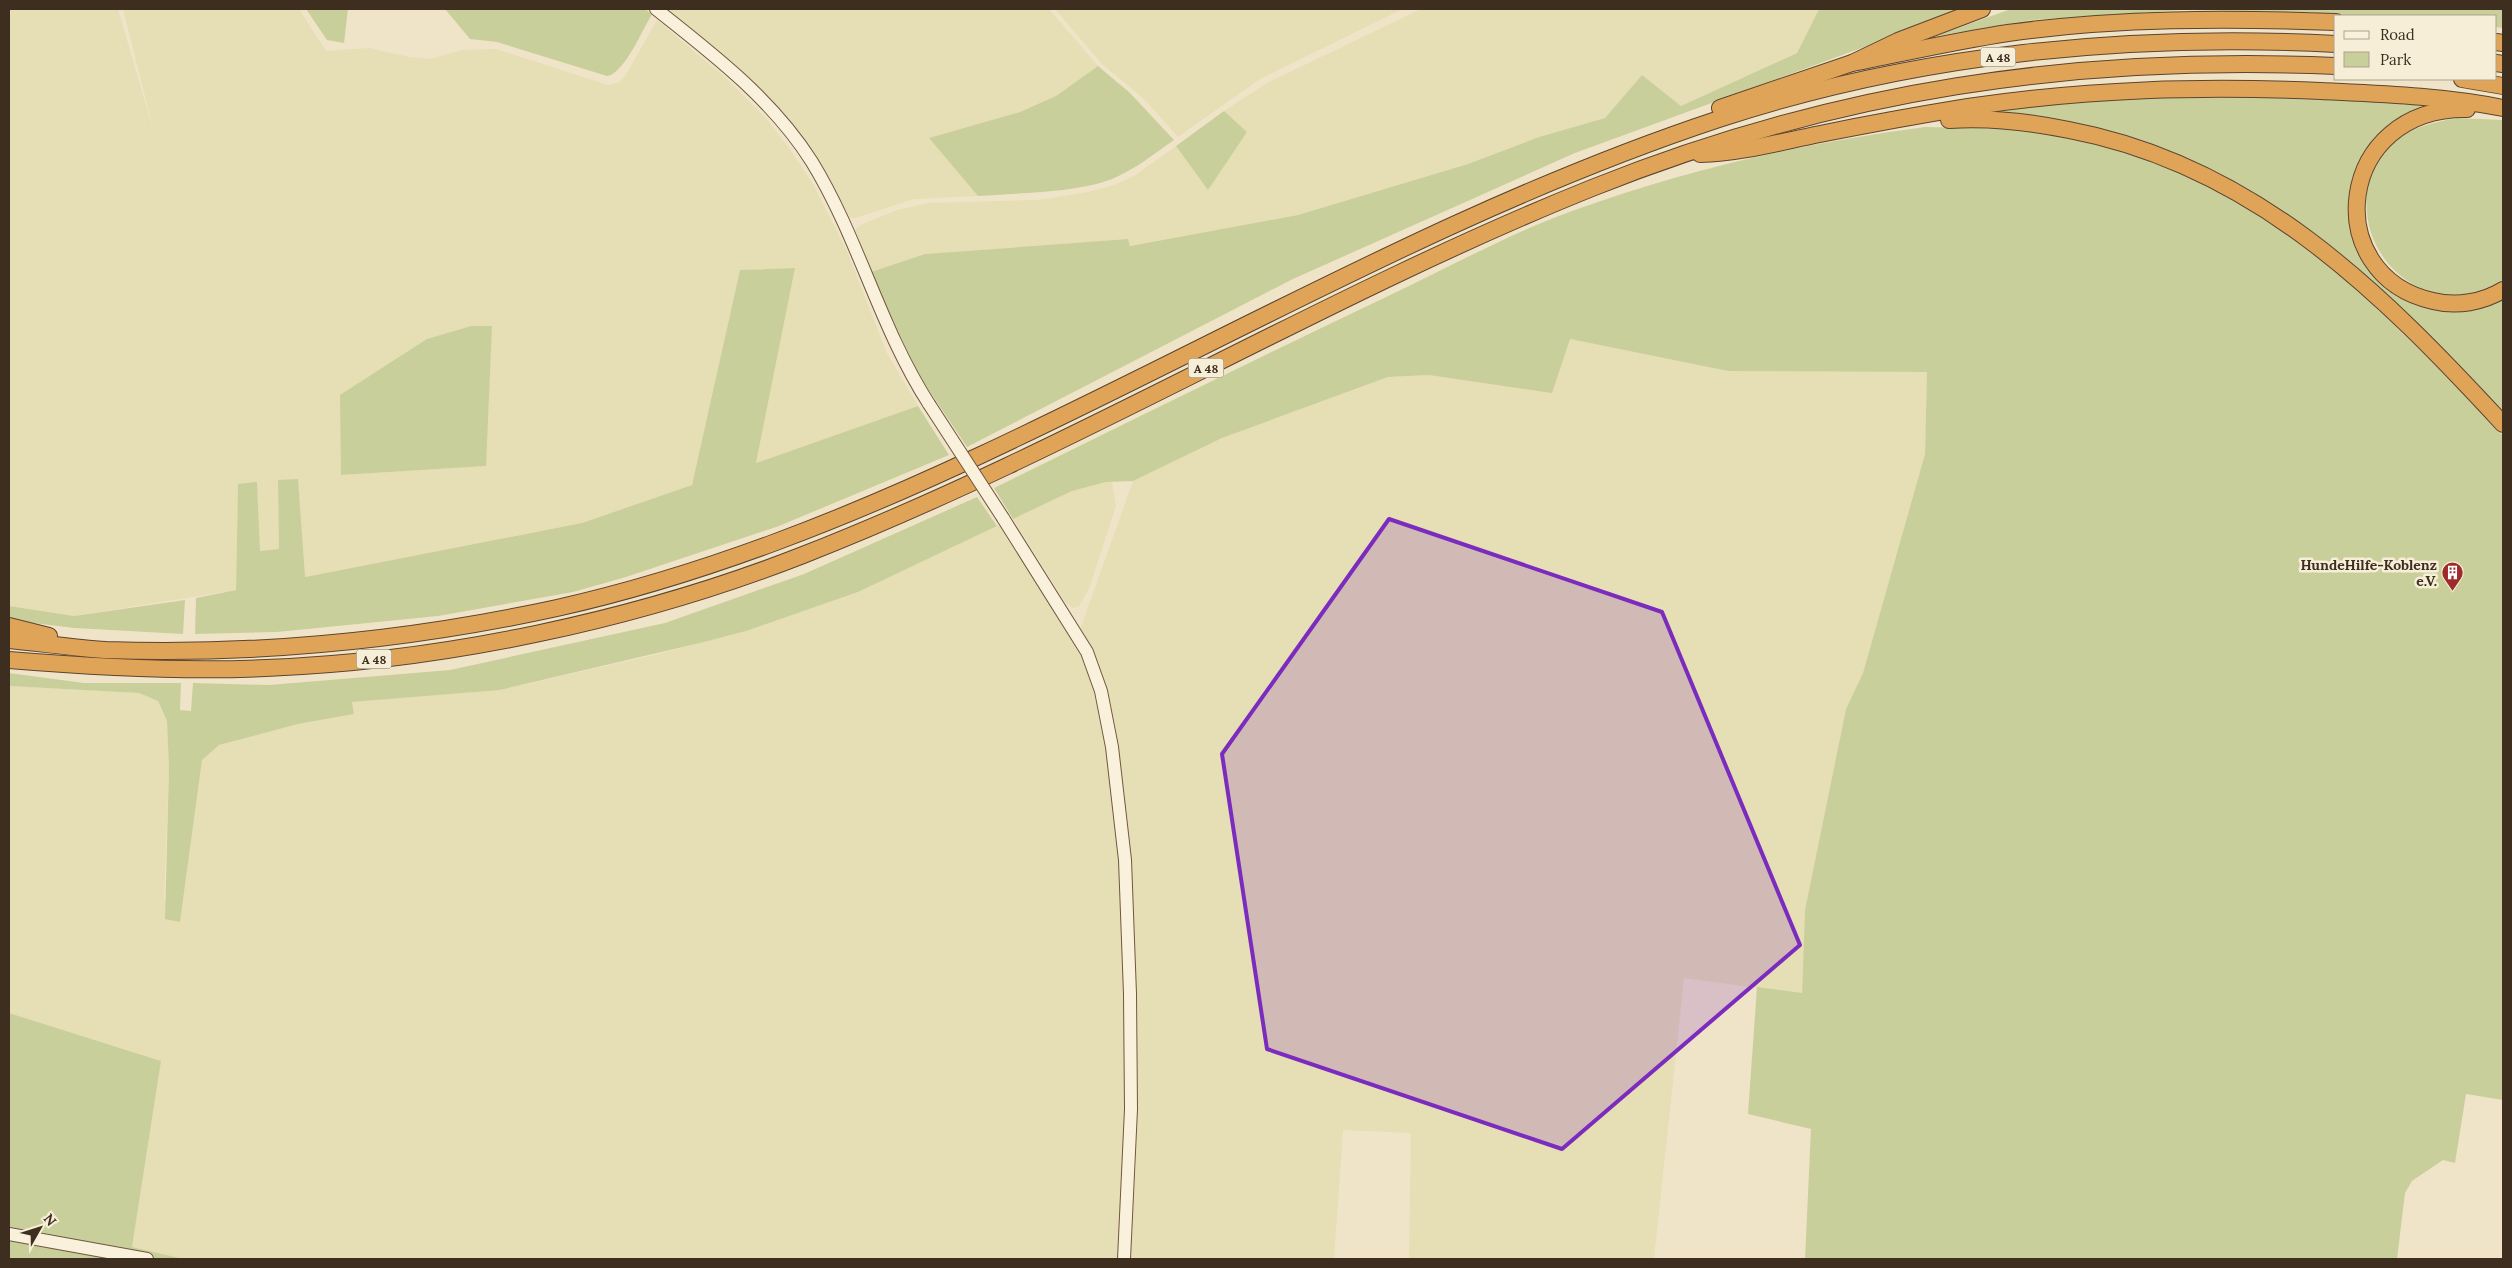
<svg xmlns="http://www.w3.org/2000/svg" width="2512" height="1268" font-family="Lora,serif">
	<style>
		.farmland { fill: #e6deb5; fill-rule: evenodd }
		.green { fill: #c9cf9b }
		.lines { fill: none; stroke-linecap: round; stroke-linejoin: round }
		.secondary-casing { stroke: #6f573f; stroke-width: 14 }
		.highway-casing { stroke: #5b4430; stroke-width: 18 }
		.secondary { stroke: #faf1dc; stroke-width: 12 }
		.highway { stroke: #e0a458; stroke-width: 16 }
		.secondary-bridge-casing { stroke: #6f573f; stroke-width: 14; stroke-linecap: butt }
		.secondary-bridge { stroke: #faf1dc; stroke-width: 12 }
		.marked { fill: #7b2cbf; fill-opacity: 0.2; stroke: #7b2cbf; stroke-width: 4; stroke-linejoin: round }
		.labels { text-anchor: middle; dominant-baseline: central; stroke-width: 5; stroke-linejoin: round; paint-order: stroke }
		.shield { fill: #f7eed8; stroke: #756857; stroke-width: 1 }
		.shield-label { font-size: 12px; font-weight: bold; fill: #3d2e20 }
		.poi-label { font-size: 14px; font-weight: bold; fill: #3d2e20; stroke: #f7eed8; text-anchor: end }
	</style>
	<rect width="100%" height="100%" fill="#f0e4c8"/>
	<!-- farmland -->
	<g class="farmland">
		<path d="M9,9H118L154,132L123,9H299L326,51L369,48L409,57L430,59L462,50L496,49L608,85L620,82L627,73L657,20L726,78L766,118L789,148L813,184L846,249L887,353L918,406L756,463L795,268L740,270L692,485L582,523L304,577L298,479L278,481L279,549L259,551L257,483L238,484L236,590L74,616L9,606ZM471,326L486,466L341,475L427,339Z"/>
		<path d="M666,9H1049L1098,66L1056,96L1020,112L929,138L978,196L914,199L855,218H847L823,168L806,141L782,110L706,41Z"/>
		<path d="M1055,9H1403L1260,79L1178,137L1144,99L1102,64Z"/>
		<path d="M1421,9H1819L1797,53L1681,106L1642,75L1605,118L1539,137L1468,164L1298,215L1129,246L1127,239L925,254L871,272L854,230L863,224L897,210L928,203L1038,200L1088,192L1114,185L1134,176L1176,146L1208,189L1247,132L1224,111L1267,83Z"/>
		<path d="M1570,339L1728,371L1927,372L1925,454L1863,673L1846,709L1805,910L1802,994L1684,978L1654,1259H1409L1411,1133L1343,1130L1334,1259H1128L1136,1167L1138,1065H1128L1120,1259H184L132,1247L161,1061L9,1013V686L139,693L158,701L167,721L169,769L164,899L180,922L202,760L219,745L298,724L354,714L352,702L500,690L654,655L746,631L858,592L1001,524L1065,625L1081,627L1133,481L1222,438L1388,377L1429,375Z"/>
		<path d="M1106,482H1112L1116,506L1089,589L1079,606L1073,608L1065,602L1013,519L1072,491Z"/>
	</g>
	<!-- green -->
	<g class="green">
		<path d="M306,9H348L344,43L327,40Z"/>
		<path d="M445,9H645L652,14C643,29 624,74 607,76L497,42L470,39Z"/>
		<path d="M1819,9H1968L1575,153L1293,279L967,447L918,374L871,272L925,254L1128,239L1130,246L1298,215L1468,164L1539,137L1605,118L1642,75L1681,106L1797,53Z"/>
		<path d="M2011,9H2503V28L2496,27V16H2356L2306,12L2183,10L2032,20L1936,36Z"/>
		<path d="M1098,66L1130,93L1174,140C1154,154 1134,170 1112,179C1075,193 1018,193 978,196L929,138L1020,112L1056,96Z"/>
		<path d="M2253,93L2419,103L2432,106L2409,115L2352,194L2392,288L2411,301L2436,309L2503,297V418L2416,329L2207,171L1979,112L2081,100Z"/>
		<path d="M1224,111L1247,132L1208,190L1176,146Z"/>
		<path d="M2456,118L2503,120V280C2486,289 2468,296 2448,295C2371,288 2336,187 2399,138C2415,126 2437,122 2456,118Z"/>
		<path d="M1925,127C1968,128 2011,127 2053,135C2125,149 2195,174 2258,212C2308,242 2352,285 2394,325C2431,361 2468,397 2503,436V1100L2466,1094L2455,1163L2443,1160L2412,1181L2405,1193L2397,1259H1805L1811,1129L1748,1114L1757,987L1802,993L1805,910L1846,709L1863,673L1925,454L1927,372L1728,371L1570,339L1552,393L1429,375L1388,377L1222,438L1133,481L1106,482L1072,491L1013,519L994,488C1124,424 1254,360 1384,298C1446,269 1508,234 1572,211C1688,169 1803,143 1925,127Z"/>
		<path d="M795,268L756,463L918,406L949,455L779,526L626,577L573,592L438,616L277,632L195,634L196,598L236,590L238,484L257,482L260,551L279,549L278,480L298,479L305,577L582,523L692,485L740,270Z"/>
		<path d="M471,326H492L486,466L341,475L340,395L427,339Z"/>
		<path d="M977,497L997,526L858,592L746,631L704,642L500,690L352,702L354,714L298,724L219,745L202,760L180,922L165,919L169,769L167,721L158,701L139,693L9,686V673L84,683H181L180,710L191,711L193,683L269,685L450,670L665,623L804,574Z"/>
		<path d="M185,600L183,634L74,628L9,620V606L74,616Z"/>
		<path d="M9,1013L161,1061L132,1247L184,1259H9Z"/>
	</g>
	<g class="lines">
		<defs>
			<g id="secondary">
				<path d="M656,9C713,54 773,100 812,162C859,239 880,328 929,404"/>
				<path d="M1003,518L1087,652L1101,691L1112,747L1125,860L1130,994L1131,1109L1124,1259"/>
				<path d="M9,1234L147,1259"/>
			</g>
			<g id="highway">
				<path d="M2496,42L2503,43"/>
				<path d="M1852,63C1903,53 1955,41 2008,33C2116,18 2226,18 2336,22"/>
				<path d="M2496,63L2503,64"/>
				<path d="M2462,79L2503,86"/>
				<path d="M1720,108L1852,63L1898,41L1982,9"/>
				<path d="M2467,109C2336,107 2318,275 2433,301C2457,307 2483,302 2503,290"/>
				<path d="M1949,120C1990,117 2030,122 2069,130C2254,165 2380,291 2503,424"/>
				<path d="M1700,154C1741,153 1780,142 1820,134C1869,124 1919,115 1968,107C2089,89 2200,86 2321,91C2382,94 2443,96 2503,108"/>
				<path d="M9,626L49,636"/>
				<path d="M9,640C41,643 74,648 106,650C256,655 410,640 557,608C704,575 847,518 983,454C1227,340 1462,204 1719,119C1916,54 2129,33 2336,44"/>
				<path d="M9,660C94,667 180,672 266,668C444,661 637,620 803,555C1074,449 1323,296 1592,188C1836,90 2074,55 2336,66"/>
			</g>
		</defs>
		<!-- secondary casing -->
		<use href="#secondary" class="secondary-casing"/>
		<!-- highway casing -->
		<use href="#highway" class="highway-casing"/>
		<!-- secondary -->
		<use href="#secondary" class="secondary"/>
		<!-- highway -->
		<use href="#highway" class="highway"/>
		<defs>
			<path id="secondary-bridge" d="M929,404L1003,518"/>
		</defs>
		<!-- secondary-bridge casing -->
		<use href="#secondary-bridge" class="secondary-bridge-casing"/>
		<!-- secondary-bridge -->
		<use href="#secondary-bridge" class="secondary-bridge"/>
	</g>
	<!-- marked area -->
	<path class="marked" d="M1389,519L1662,612L1800,945L1562,1149L1267,1049L1222,754Z"/>
	<!-- icons -->
	<defs>
		<symbol id="building-pin" viewBox="-11 -11 22 30"><path d="M0 17L-7.5 6A9.5 9.5 0 1 1 7.5 6Z" fill="#9e2a2b" stroke="#f7eed8"/><path d="M-4-6H4V6H1V3H-1V6H-4ZM-2.5-4.3h1.7v1.8h-1.7ZM.8-4.3h1.7v1.8H.8ZM-2.5-1h1.7V.8h-1.7ZM.8-1h1.7V.8H.8Z" fill="#fff"/></symbol>
	</defs>
	<g fill-rule="evenodd">
		<use href="#building-pin" x="2440" y="560" width="25" height="34"/>
	</g>
	<g class="labels">
		<!-- shield labels -->
		<g class="shield">
			<rect x="1980.5" y="47.5" width="35" height="19" rx="4"/>
			<rect x="1188.5" y="358.5" width="35" height="19" rx="4"/>
			<rect x="356.5" y="649.5" width="35" height="19" rx="4"/>
		</g>
		<g class="shield-label">
			<text x="1998" y="57">A 48</text>
			<text x="1206" y="368">A 48</text>
			<text x="374" y="659">A 48</text>
		</g>
		<!-- poi labels -->
		<g class="poi-label">
			<text x="2437" y="565">HundeHilfe-Koblenz<tspan x="2437" dy="16">e.V.</tspan></text>
		</g>
	</g>
	<!-- border -->
	<rect width="2512" height="1268" fill="none" stroke="#3d2e20" stroke-width="20"/>
	<!-- legend -->
	<rect x="2334" y="15" width="162" height="65" fill="#f7eed8" stroke="#ada18e"/>
	<rect x="2344" y="31" width="25" height="8" fill="#faf1dc" stroke="#ada18e"/>
	<text x="2380" y="40" font-size="15" fill="#3d2e20">Road</text>
	<rect x="2344" y="52" width="25" height="15" fill="#c9cf9b" stroke="#ada18e"/>
	<text x="2380" y="65" font-size="15" fill="#3d2e20">Park</text>
	<!-- north arrow -->
	<g transform="translate(40 1228) rotate(51)" stroke="#f7eed8" stroke-width="4" paint-order="stroke">
	<path d="M0-4L9 19L0 12L-9 19Z" fill="#3d2e20"/>
	<text y="-8" font-size="14" font-weight="bold" text-anchor="middle" fill="#3d2e20">N</text>
	</g>
</svg>
